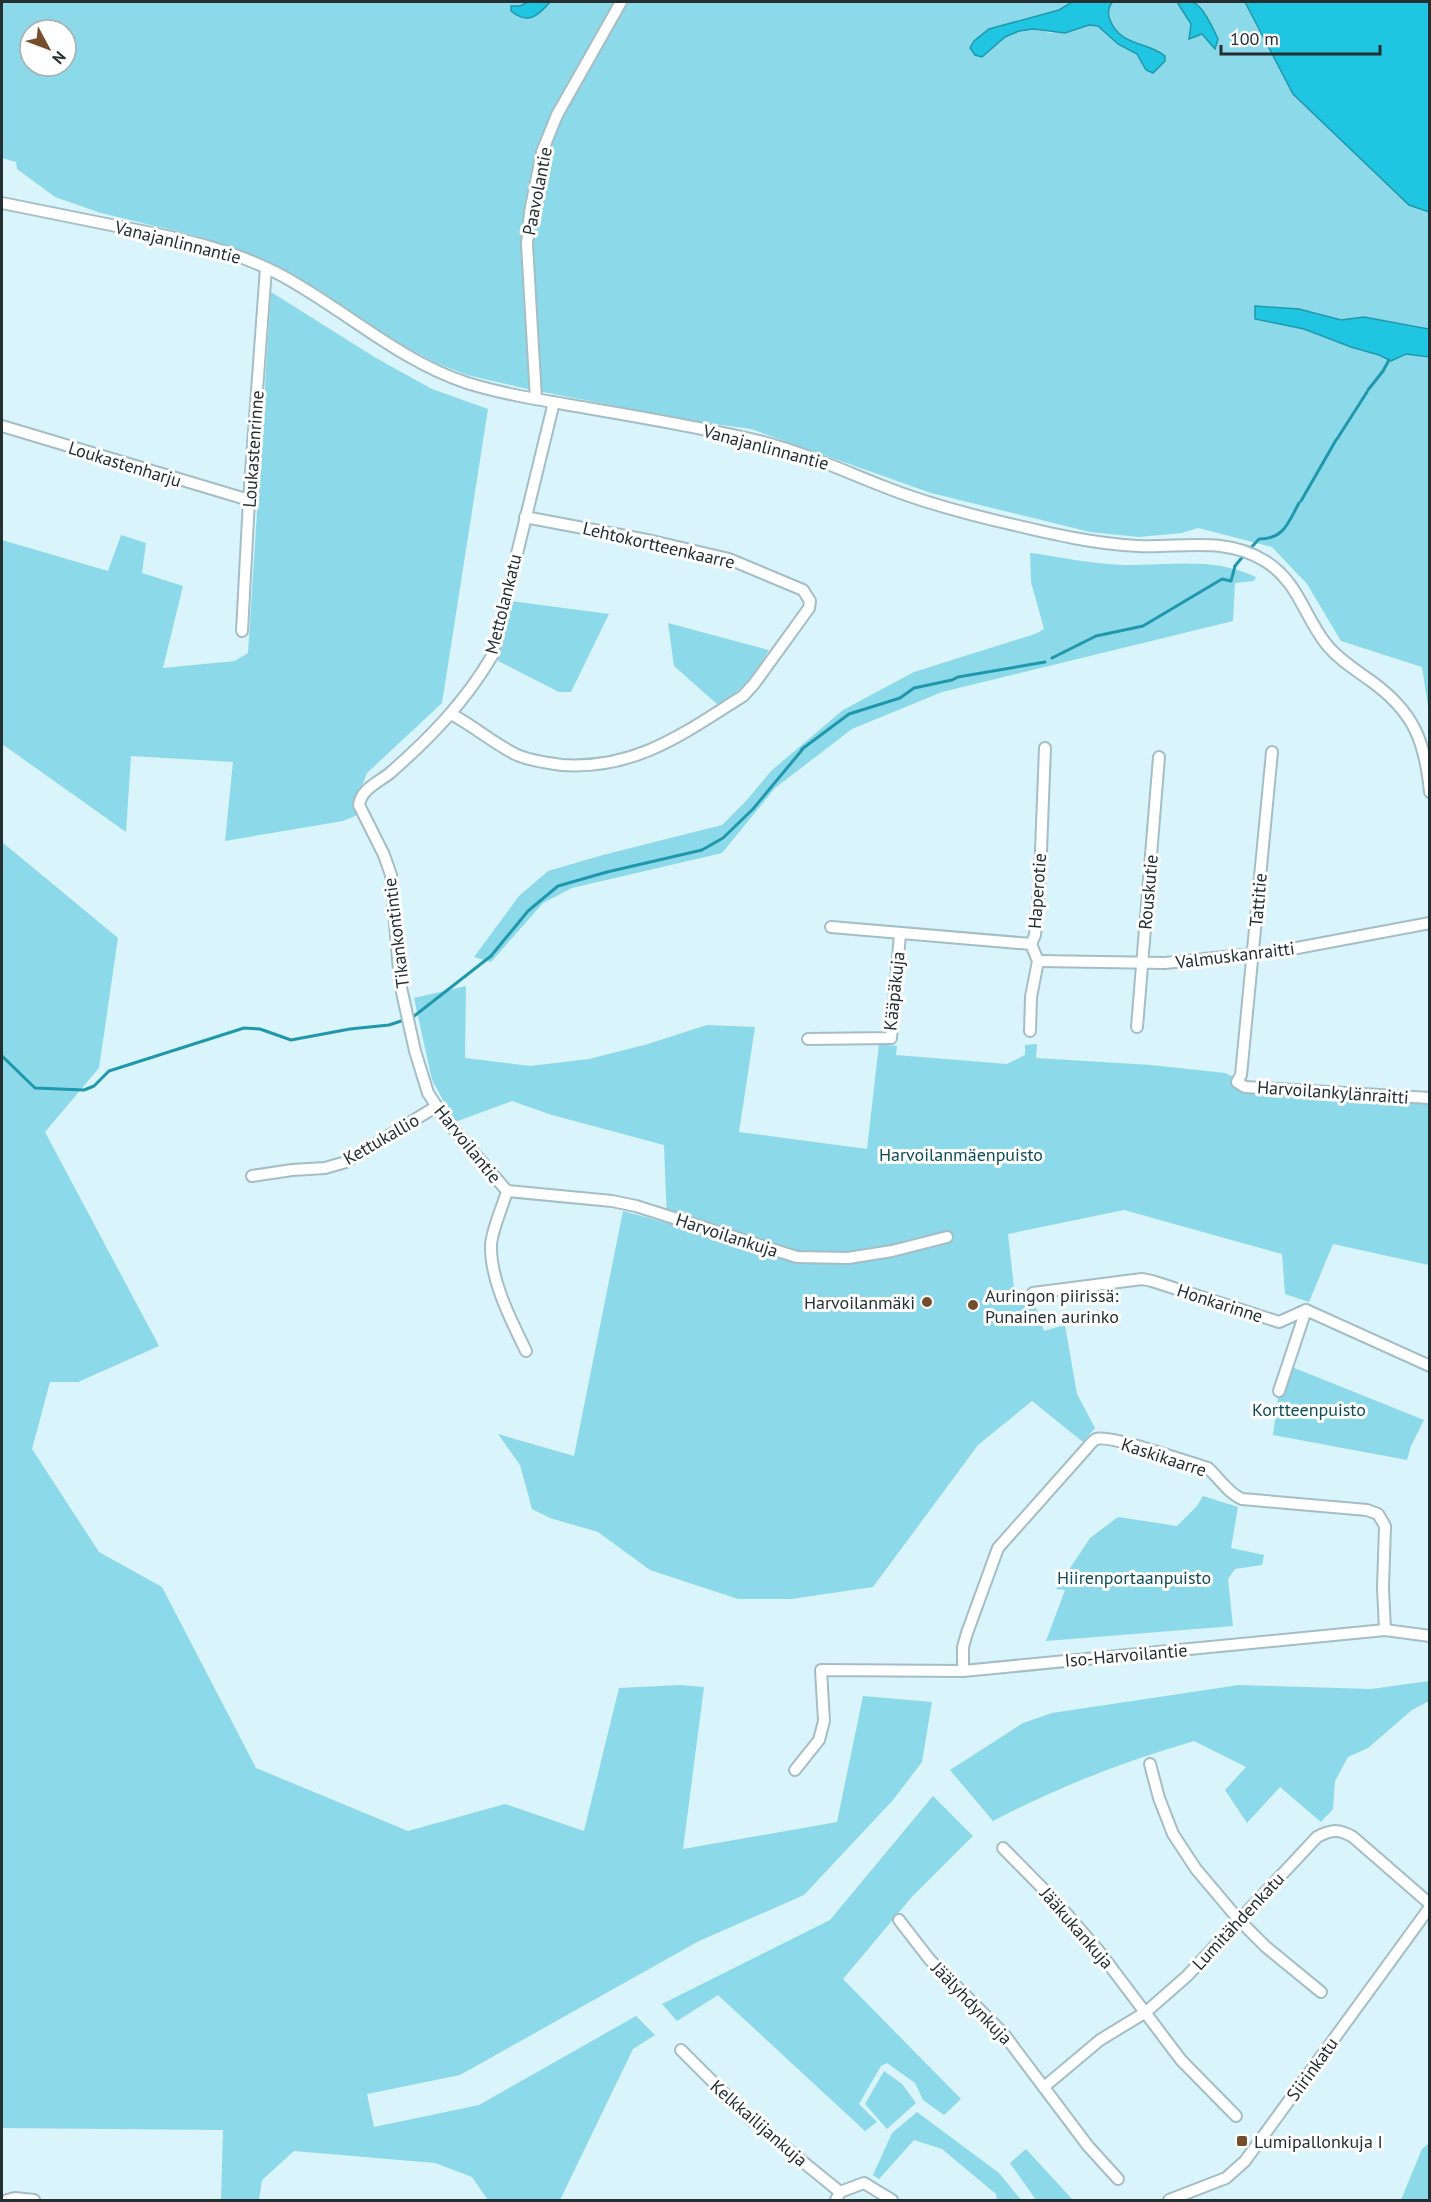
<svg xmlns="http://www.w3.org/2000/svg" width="1431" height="2202" font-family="'PT Sans',sans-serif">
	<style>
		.green { fill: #8cd9ea; fill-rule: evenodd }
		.water { fill: #1fc5e1; stroke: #2098ac; stroke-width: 1.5 }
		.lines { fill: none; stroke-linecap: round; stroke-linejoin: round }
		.stream { stroke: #2098ac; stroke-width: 3 }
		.street-casing { stroke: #a3bec4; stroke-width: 14 }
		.street { stroke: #fff; stroke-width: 10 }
		.poi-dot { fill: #754f2c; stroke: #fff; stroke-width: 2 }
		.labels { text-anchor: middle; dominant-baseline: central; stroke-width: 6; stroke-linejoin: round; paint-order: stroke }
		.street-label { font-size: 18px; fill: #242f31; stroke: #fff }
		.park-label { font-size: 18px; fill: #0c4d58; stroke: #fff }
		.poi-label { font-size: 18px; fill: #242f31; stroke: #fff; text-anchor: start }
	</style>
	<rect width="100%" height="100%" fill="#d9f4fb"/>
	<!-- green -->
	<g class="green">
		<path d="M2,2H1072L1059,10L989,29L997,45L1005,37L1019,31L1033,29L1051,33L1089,25L1098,26L1118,44L1137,54L1146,70L1159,51C1139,46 1094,29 1112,2H1177L1191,25L1197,4L1193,2H1245L1293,94L1409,205L1429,212V329L1364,317L1341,320L1299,309L1256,306L1255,319L1304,329L1351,347L1379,355L1391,361L1406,354L1429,357V713L1422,667L1341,641L1307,584L1272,547L1198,528L1182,533L1139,537L1090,532L931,493L751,429L700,422L527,389L467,375L436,363L399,343L298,277L248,253L201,237L101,213L55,197L17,169L16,162L2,158ZM30,30H66V66H30Z"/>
		<path d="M271,292L376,358L432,389L488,409L442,703L367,773L357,799L360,814L343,821L225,841L233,762L131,756L126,832L2,744V540L108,571L121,535L146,543L142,573L183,586L163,668L235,661L248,653Z"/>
		<path d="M1030,553C1061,557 1092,564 1123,565C1171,566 1210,556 1256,577L1254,581L1235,583L1233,621L942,692L852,729L775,788L722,853L572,888L543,903L491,962L474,957L519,896L548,871L603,855L722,825L746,801L771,771L843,710L914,672L1035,634L1044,629L1031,582Z"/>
		<path d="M511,601L609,614L571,692H559L498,661Z"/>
		<path d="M668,623L769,650C754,675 743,690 718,705L674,666Z"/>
		<path d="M2,842L118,938L99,1068L45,1132L159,1346L78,1382H50L32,1449L99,1552L162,1587L256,1768L408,1831L505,1804L584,1831L619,1688L680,1685L704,1687L683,1849L837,1822L863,1696L932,1702L922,1762L893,1800L804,1895L699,1941L460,2075L367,2094L374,2127L479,2105L636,2016L655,2035L633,2049L560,2200H488L472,2177L435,2163L294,2151L262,2180L259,2200H221L223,2130L2,2128Z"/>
		<path d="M466,986L465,1058L530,1066L589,1059L648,1044L707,1025L755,1027L739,1132L867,1149L879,1044L897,1046L896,1055L1007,1064L1025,1055V1045L1037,1044L1036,1058L1151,1065L1225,1073L1236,1078L1233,1085L1246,1091L1429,1102V1265L1333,1244L1309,1302L1285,1294L1282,1254L1124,1210L1008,1234L1014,1288L1033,1299L1044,1331L1065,1325L1077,1394L1095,1428L1083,1442L1032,1401L978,1445L873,1587L791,1599H738L650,1570L598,1532L550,1518L532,1509L520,1465L498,1434L574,1456L623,1211L667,1223L664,1145L552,1115L512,1101L455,1122L432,1080L414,998Z"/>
		<path d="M1287,1365L1424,1420L1411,1446L1407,1460L1273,1435L1279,1391Z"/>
		<path d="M1203,1496L1238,1507L1231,1548L1264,1555L1262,1565L1235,1569L1228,1579L1233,1626L1046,1641L1065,1590L1056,1589L1090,1538L1118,1517L1177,1526L1197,1506Z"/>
		<path d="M1429,1681V1701L1412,1710L1368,1748L1348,1757L1335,1781L1333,1809L1321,1822L1280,1787L1247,1823L1225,1790L1246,1767L1194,1741C1125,1761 1058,1787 993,1821L950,1770L1023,1723L1052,1713L1239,1685L1371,1689Z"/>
		<path d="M933,1796L973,1836L911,1898L843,1979L961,2099L944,2115L923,2100L915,2083L887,2063L881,2066L859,2104L877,2122L865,2131L718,1995L677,2021L662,2004L830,1920Z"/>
		<path d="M884,2071L902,2084L916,2103L887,2129L865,2104Z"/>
		<path d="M917,2112L999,2173L1021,2200H997L996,2194L942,2149L914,2140L879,2179L873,2175L892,2133Z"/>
		<path d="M1429,2143V2200H1401L1422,2149Z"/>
		<path d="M1026,2149L1073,2200H1036L1010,2163Z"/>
	</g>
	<!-- water -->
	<g class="water">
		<path d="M528,2H550C538,16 528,25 511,11V6H520Z"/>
		<path d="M1072,2H1112C1108,8 1107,13 1110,20C1121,47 1147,41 1165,56V61L1153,73L1146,70L1137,54L1118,44L1098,26L1089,25L1065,33L1033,29L1019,31L1005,37L982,57L975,55L970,48L974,41L989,29L1059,10Z"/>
		<path d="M1177,2C1181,2 1188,0 1192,2C1202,4 1214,30 1218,39L1215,49L1202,34L1189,39L1191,24Z"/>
		<path d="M1245,2H1429V212L1409,205L1293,94Z"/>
		<path d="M1255,306L1299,309L1341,320L1364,317L1429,329V357L1406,354L1391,361L1379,355L1351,347L1304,329L1255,319Z"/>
	</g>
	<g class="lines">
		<!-- stream -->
		<g class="stream">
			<path d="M1383,371L1389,360"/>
			<path d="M1368,390L1383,371"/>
			<path d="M1337,439L1367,392"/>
			<path d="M1301,501L1336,440"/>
			<path d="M1248,551L1259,539C1284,539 1288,523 1299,503"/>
			<path d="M1235,566L1244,555"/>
			<path d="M1052,658L1096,636L1143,626L1222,579L1231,581L1235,566"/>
			<path d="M802,749L849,714L900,698L914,688L952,680L958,677L1045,662"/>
			<path d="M413,1017L491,956L528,911L558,886L607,872L702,850L723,838L753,809L802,750"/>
			<path d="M2,1056L35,1088L84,1090L94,1086L109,1071L244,1028L260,1029L291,1040L350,1029L389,1025L404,1020"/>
		</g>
		<defs>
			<g id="street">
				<path d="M2,203C42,211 81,219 121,227C175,237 228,248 277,273C342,307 397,360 467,383C506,395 547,401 587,408C646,418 705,428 763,442C805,453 844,471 885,487C925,503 967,514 1010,524C1052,534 1095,544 1138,546C1182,548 1225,536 1265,561C1299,582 1304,617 1327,645C1339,660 1356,670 1371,681C1414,712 1425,741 1430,792"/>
				<path d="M536,399L527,244L530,212L542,152L557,115L621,2"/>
				<path d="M2,426L249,500"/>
				<path d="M242,631L249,500L266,268"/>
				<path d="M451,714C474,726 494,744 517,755C531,761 548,763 562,765C636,770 684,733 743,696L754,684L809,608L810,601L803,590L729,559L652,541L525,517"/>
				<path d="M1272,752L1241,1075L1237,1082L1245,1087L1430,1098"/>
				<path d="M831,927L1031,944"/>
				<path d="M1038,961L1165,963L1281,951L1430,923"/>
				<path d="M1137,1027L1159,757"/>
				<path d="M1030,1031L1031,997L1038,961L1031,944L1035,935L1040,876L1045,748"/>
				<path d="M808,1039L891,1038L900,934"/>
				<path d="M252,1176L292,1170L325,1168L346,1162L437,1106"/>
				<path d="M507,1191L612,1201L636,1206L797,1257L848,1258L892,1251L947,1237"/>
				<path d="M1033,1293L1142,1279L1152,1281L1279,1322L1306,1310L1430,1366"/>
				<path d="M526,1351C511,1320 490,1280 491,1245C492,1229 503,1206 507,1191L445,1119L428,1093L415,1051L400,983L391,875L384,855L359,805C361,789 379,782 390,773C430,738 465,702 492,656L554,402"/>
				<path d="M1279,1391L1306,1310"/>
				<path d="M963,1671V1647L967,1633L998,1548L1086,1449C1089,1446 1092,1441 1096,1439C1111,1434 1189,1463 1208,1468C1219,1478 1229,1494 1242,1499L1367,1510L1378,1514L1385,1526L1383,1588L1385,1630"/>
				<path d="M1150,1764L1159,1798L1173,1834L1196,1869L1239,1920L1266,1947L1321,1992"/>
				<path d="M795,1770L819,1740L824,1721L821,1670L963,1671L1385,1630L1430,1636"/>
				<path d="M1003,1848L1059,1905L1098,1950L1181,2060L1236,2116"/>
				<path d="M899,1920L930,1960L1003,2033L1088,2146L1118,2179"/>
				<path d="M681,2050L749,2118L840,2192"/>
				<path d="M1044,2087L1100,2040L1146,2012L1187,1976L1317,1837C1332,1829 1339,1829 1353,1837L1430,1904"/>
				<path d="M7,2200L15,2198L34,2200"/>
				<path d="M836,2200L840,2192L864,2183L892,2200"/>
				<path d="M1169,2200L1226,2178L1245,2161L1430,1907"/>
			</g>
		</defs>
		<!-- street casing -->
		<use href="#street" class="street-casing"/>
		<!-- street -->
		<use href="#street" class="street"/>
	</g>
	<!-- markers -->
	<g class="poi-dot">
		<circle cx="927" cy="1302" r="6"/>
		<circle cx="973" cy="1305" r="6"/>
		<rect x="1236" y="2135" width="12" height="12" rx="3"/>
	</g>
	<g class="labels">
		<!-- street labels -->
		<g class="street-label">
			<text transform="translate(537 191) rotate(-79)">Paavolantie</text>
			<text transform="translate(178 242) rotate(14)">Vanajanlinnantie</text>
			<text transform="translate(766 447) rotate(15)">Vanajanlinnantie</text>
			<text transform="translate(253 449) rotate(-86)">Loukastenrinne</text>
			<text transform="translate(125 464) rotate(17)">Loukastenharju</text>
			<text transform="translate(659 545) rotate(13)">Lehtokortteenkaarre</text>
			<text transform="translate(503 604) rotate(-76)">Mettolankatu</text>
			<text transform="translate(1037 891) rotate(-86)">Haperotie</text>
			<text transform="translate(1148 892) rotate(-85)">Rouskutie</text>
			<text transform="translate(1258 900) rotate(-85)">Tattitie</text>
			<text transform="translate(396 933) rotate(-97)">Tikankontintie</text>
			<text transform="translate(1235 955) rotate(-7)">Valmuskanraitti</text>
			<text transform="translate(894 991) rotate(-84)">Kääpäkuja</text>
			<text transform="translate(1333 1092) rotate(4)">Harvoilankylänraitti</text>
			<text transform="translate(381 1139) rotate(-30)">Kettukallio</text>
			<text transform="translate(468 1144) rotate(51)">Harvoilantie</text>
			<text transform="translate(727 1235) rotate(18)">Harvoilankuja</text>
			<text transform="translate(1220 1303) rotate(18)">Honkarinne</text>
			<text transform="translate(1164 1457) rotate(18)">Kaskikaarre</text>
			<text transform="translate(1126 1655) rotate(-5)">Iso-Harvoilantie</text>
			<text transform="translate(1238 1921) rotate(-47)">Lumitähdenkatu</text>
			<text transform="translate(1077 1928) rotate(49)">Jääkukankuja</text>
			<text transform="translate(972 2003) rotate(46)">Jäälyhdynkuja</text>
			<text transform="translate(1312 2069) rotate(-54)">Siirinkatu</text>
			<text transform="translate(759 2123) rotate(41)">Kelkkailijankuja</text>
		</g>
		<!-- park labels -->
		<g class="park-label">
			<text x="961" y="1154">Harvoilanmäenpuisto</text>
			<text x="1309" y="1409">Kortteenpuisto</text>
			<text x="1134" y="1577">Hiirenportaanpuisto</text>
		</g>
		<!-- poi labels -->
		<g class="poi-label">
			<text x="985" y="1295">Auringon piirissä:<tspan x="985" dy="21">Punainen aurinko</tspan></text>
			<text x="915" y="1302" text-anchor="end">Harvoilanmäki</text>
			<text x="1254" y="2141">Lumipallonkuja I</text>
		</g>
	</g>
	<!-- border -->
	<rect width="1431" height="2202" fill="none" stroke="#242f31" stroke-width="6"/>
	<!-- north arrow -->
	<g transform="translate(48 48) rotate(131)"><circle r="28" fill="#ffffff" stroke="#a7acad" stroke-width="1.5"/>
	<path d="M0-4.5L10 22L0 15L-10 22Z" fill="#754f2c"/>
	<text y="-9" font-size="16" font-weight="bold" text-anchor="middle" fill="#242f31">N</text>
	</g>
	<!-- scale -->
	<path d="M1221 45v9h159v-9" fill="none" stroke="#242f31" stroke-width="3"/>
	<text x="1230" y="45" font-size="18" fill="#242f31" stroke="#ffffff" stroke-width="4.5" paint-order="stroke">100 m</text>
</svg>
